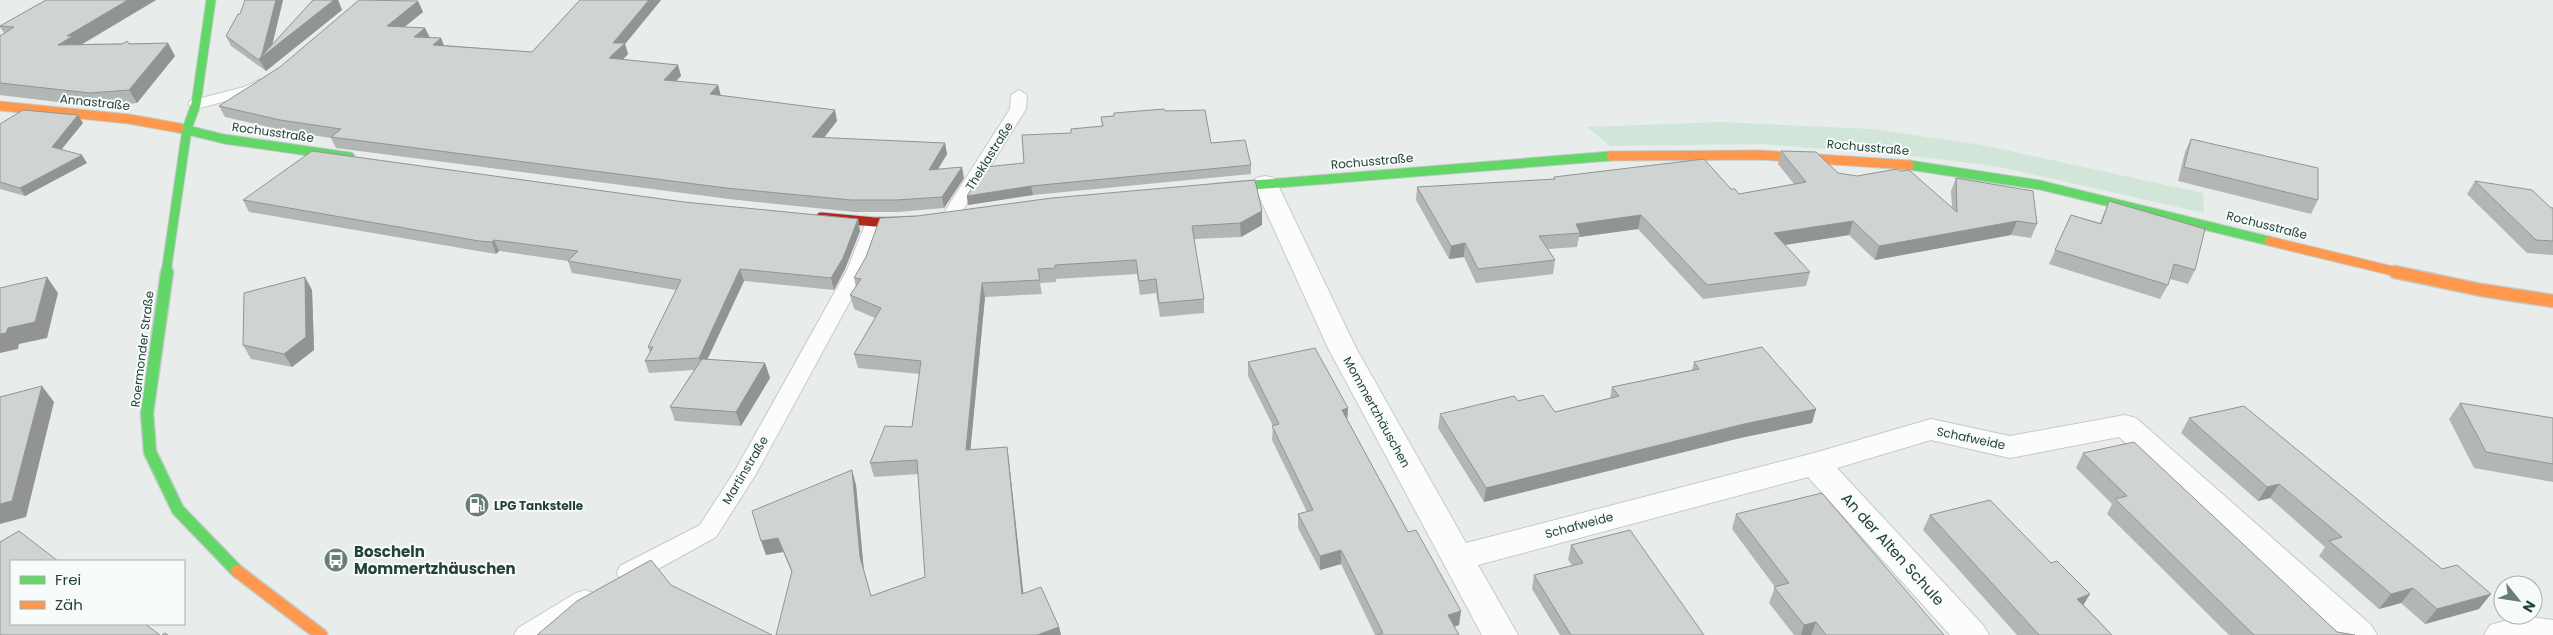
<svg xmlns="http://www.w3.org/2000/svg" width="2553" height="635" font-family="Poppins,sans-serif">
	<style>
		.green { fill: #d1e6d8 }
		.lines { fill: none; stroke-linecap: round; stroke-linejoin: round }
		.lane-casing { stroke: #c5cac8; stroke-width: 2 }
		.street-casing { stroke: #c5cac8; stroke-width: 2 }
		.fast-far1-casing { stroke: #c3cbc8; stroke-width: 11 }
		.fast-casing { stroke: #c3cbc8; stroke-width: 15 }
		.slow-far1-casing { stroke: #c3cbc8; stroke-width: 11 }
		.slow-casing { stroke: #c3cbc8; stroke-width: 15 }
		.jam-casing { stroke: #c3cbc8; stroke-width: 11 }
		.lane { fill: #fcfcfc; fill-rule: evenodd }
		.street { fill: #fcfcfc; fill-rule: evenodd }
		.fast-far1 { stroke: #63d668; stroke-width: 9 }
		.fast { stroke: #63d668; stroke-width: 12 }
		.slow-far1 { stroke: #ff974d; stroke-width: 9 }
		.slow { stroke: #ff974d; stroke-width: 12 }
		.jam { stroke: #b3261e; stroke-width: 9 }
		.wall { fill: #b2b6b5 }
		.shaded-wall { fill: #919493 }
		.building { fill: #cfd4d2; stroke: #919493 }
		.labels { text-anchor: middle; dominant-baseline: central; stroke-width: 4; stroke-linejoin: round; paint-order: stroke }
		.street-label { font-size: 12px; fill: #24423a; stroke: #f7fbf9 }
		.poi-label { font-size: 12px; font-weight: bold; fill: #24423a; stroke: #f7fbf9; text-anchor: start }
		.near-street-label { font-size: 15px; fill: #24423a; stroke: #f7fbf9 }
		.near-poi-label { font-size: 15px; font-weight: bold; fill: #24423a; stroke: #f7fbf9; text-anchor: start }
	</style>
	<rect width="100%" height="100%" fill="#e8edeb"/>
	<!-- green -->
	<path class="green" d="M1721,122L1873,129L1982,145L2203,193L2204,213L2000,167L1922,157L1762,144L1610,146L1587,127Z"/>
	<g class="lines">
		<defs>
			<g id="lane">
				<path d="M261,79L269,84L256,93L196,109L188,104L190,101L244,87Z"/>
				<path d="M1019,90L1027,95L1026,109L958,218H946L943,214L1010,109L1011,95Z"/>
				<path d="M875,217L881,218L884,222L867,270L756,474L716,537L638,580L629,582L620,580L617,573L620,566L700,525L736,469L847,270L866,222L869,218Z"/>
				<path d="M585,590L594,593L597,600L594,607L548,635H514L518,628L576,593Z"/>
			</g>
			<g id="street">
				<path d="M1265,176L1274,178L1277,183L1356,348L1466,543L1814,453L1931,419L2010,436L2125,415L2136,418L2371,625L2377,635H2336L2119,437L2010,458L1931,440L1837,468L1983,625L1989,635H1950L1808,477L1478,565L1518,635H1482L1328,348L1253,183L1256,178Z"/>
				<path d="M2522,616L2553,620V635H2484L2490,625Z"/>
			</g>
			<g id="fast-far1">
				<path d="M179,128L224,139L350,157"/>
				<path d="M1909,165L2040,185L2269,241"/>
				<path d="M1218,188L1611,156"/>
				<path d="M166,273L187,129L196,104L211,0"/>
			</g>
			<path id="fast" d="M167,272L147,413L150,452L178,510L237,571"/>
			<g id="slow-far1">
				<path d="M0,106L129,119L179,128"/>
				<path d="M1611,156L1760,155L1909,165"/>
				<path d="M2269,241L2401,273"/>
			</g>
			<g id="slow">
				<path d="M2395,272L2481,290L2553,301"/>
				<path d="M237,571L321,635"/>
			</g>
			<path id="jam" d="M821,217L875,222L915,221"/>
		</defs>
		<!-- lane casing -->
		<use href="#lane" class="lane-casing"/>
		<!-- street casing -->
		<use href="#street" class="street-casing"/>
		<!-- fast-far1 casing -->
		<use href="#fast-far1" class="fast-far1-casing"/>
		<!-- fast casing -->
		<use href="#fast" class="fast-casing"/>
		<!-- slow-far1 casing -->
		<use href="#slow-far1" class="slow-far1-casing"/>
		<!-- slow casing -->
		<use href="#slow" class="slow-casing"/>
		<!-- jam casing -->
		<use href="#jam" class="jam-casing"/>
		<!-- lane -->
		<use href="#lane" class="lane"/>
		<!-- street -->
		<use href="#street" class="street"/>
		<!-- fast-far1 -->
		<use href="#fast-far1" class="fast-far1"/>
		<!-- fast -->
		<use href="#fast" class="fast"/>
		<!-- slow-far1 -->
		<use href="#slow-far1" class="slow-far1"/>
		<!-- slow -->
		<use href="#slow" class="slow"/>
		<!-- jam -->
		<use href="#jam" class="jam"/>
	</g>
	<!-- wall -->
	<g class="wall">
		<path d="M46,0H156L82,44L168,43L175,56L137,103L99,107L0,95V36L4,33L0,27V26Z"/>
		<path d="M283,0L272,45L313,0H338L342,10L266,71L231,46L226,36Z"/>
		<path d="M580,0H661L625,44L628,54L623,60L678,65L681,76L676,81L718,85L720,95L837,121L824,138L945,143L947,154L938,169L964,178L944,208L898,212H854L729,199L336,148L331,138L286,131L225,117L219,106L418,1L423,12L404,27L425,28L430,38H441L444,45L532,52Z"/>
		<path d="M1165,111L1211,143L1251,165V174L1033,195L968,205L967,196L1024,163L1102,126L1101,117Z"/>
		<path d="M83,123L61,149L87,163L25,196L0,189V124Z"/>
		<path d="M2191,139L2318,200L2311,214L2178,181L2185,152Z"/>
		<path d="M1781,151L1838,173L1952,207L1951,191L1956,178L2037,224L2031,238L2011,235L1875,260L1849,235L1785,245L1810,272L1806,286L1703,299L1638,229L1579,237L1577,247L1548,249L1555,260L1553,274L1476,283L1464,257L1449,259L1416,200L1417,187L1554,179V177L1731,189L1739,194L1794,184L1778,164Z"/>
		<path d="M2475,181L2553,208V255L2527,253L2467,194Z"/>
		<path d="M243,200L684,202L858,219L860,231L845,269L834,290L744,281L707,359L765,363L770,378L741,426L675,421L670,407L694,370L649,373L645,361L650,353L648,347L676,290L572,273L568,261L499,251L496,254L484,252L249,212Z"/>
		<path d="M2109,201L2195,270L2188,284L2170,279L2168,285L2160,299L2049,264L2071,215L2100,223Z"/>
		<path d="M1262,211V225L1241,237L1194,239L1204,299V313L1160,317L1156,293L1140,295L1137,274L1056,279V282L1040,283L1042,294L985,297L970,450L1007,447L1009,461L1023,593L1059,627L1061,635H776L792,573L783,552L766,555L852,470L856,485L864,571L871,596L925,577L918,474L874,477L870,463L912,427L920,374L858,368L854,354L875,318L854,309L850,295L856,287L854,278Z"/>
		<path d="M312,290L314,350L292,367L251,359L243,345Z"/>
		<path d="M1248,362L1348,408L1347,420L1459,625L1454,627L1459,635H1375L1341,564L1320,570L1298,528V514L1307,512L1272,440L1273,426L1248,376Z"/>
		<path d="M1694,362L1816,409L1812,423L1740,438L1484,502L1438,428L1440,414L1555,412L1610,398L1612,387L1692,370Z"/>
		<path d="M2460,403L2553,418V482L2474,468L2449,419Z"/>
		<path d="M2189,418L2479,609L2425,624L2401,603L2379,609L2319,556L2325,547L2270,498L2258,501L2181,433Z"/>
		<path d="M2083,453L2337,632L2355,635H2229L2107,514L2112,504L2076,468Z"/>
		<path d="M1736,514L1944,635H1794L1769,603L1775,587L1732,529Z"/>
		<path d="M1930,515L2051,563L2084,605L2112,635H2017L1923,530Z"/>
		<path d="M1571,545L1704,635H1560L1532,589L1534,575L1572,565L1568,560Z"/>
	</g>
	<!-- shaded-wall -->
	<g class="shaded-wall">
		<path d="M128,0H156L79,46L58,45L67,36Z"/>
		<path d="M276,0H283L271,50L334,0H338L342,10L266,71L259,59Z"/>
		<path d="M649,0H661L625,44L628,54L613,69L609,58L613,43Z"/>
		<path d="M418,1L423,12L392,37L387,26Z"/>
		<path d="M425,28L430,38L414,37Z"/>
		<path d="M441,38L445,49L433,45Z"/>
		<path d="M168,43L175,56L137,103L129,90Z"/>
		<path d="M678,65L681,76L667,90L664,80Z"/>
		<path d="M718,85L721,96L710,94Z"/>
		<path d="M835,110L837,121L815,149L812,137Z"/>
		<path d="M78,115L83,123L57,155L52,147Z"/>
		<path d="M945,143L947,154L931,181L929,170Z"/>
		<path d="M82,155L87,163L25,196L20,188Z"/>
		<path d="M962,167L964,178L944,208L942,197Z"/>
		<path d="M1031,186L1033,195L968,205L967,196Z"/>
		<path d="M1262,211V225L1241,237L1240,223Z"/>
		<path d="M1641,215L1638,229L1579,237L1580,233L1576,224Z"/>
		<path d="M858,219L860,231L845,269L834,290L831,278Z"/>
		<path d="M1853,221L1849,235L1771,247L1774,233Z"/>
		<path d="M2017,221L2011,235L1875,260L1879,246Z"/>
		<path d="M494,240L499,251L496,254L492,242Z"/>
		<path d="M1465,243L1464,257L1449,259L1451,246Z"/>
		<path d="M740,269L744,281L703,369L699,358Z"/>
		<path d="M47,277L58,293L47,338L19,344L18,349L0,353V334L8,328Z"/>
		<path d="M305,277L312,290L314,350L292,367L284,354Z"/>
		<path d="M982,283L985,297L969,465L966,450Z"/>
		<path d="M765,363L770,378L741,426L736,412Z"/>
		<path d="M42,386L54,402L26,517L0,524V504Z"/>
		<path d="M1348,408L1347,422L1342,410Z"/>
		<path d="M1816,409L1812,423L1740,438L1484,502L1486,488L1744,424Z"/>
		<path d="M1007,447L1009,461L1025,608L1022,594Z"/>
		<path d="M852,470L856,485L864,572L860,557Z"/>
		<path d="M2279,484L2270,498L2258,501L2267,487Z"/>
		<path d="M778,538L783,552L766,555L761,541Z"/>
		<path d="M1341,550V564L1320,570V556Z"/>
		<path d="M2413,588L2401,603L2379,609L2391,594Z"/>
		<path d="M2090,594L2081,609L2077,599Z"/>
		<path d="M2491,594L2479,609L2425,624L2437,609Z"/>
		<path d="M1461,611L1459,625L1446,629L1448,615Z"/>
		<path d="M1816,622L1811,635H1801L1804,625Z"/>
		<path d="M1059,627L1061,635H1037Z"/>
	</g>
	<!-- building -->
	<g class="building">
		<path d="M46,0H128L67,36H73L58,45L122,44L127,41L129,44L168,43L129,90L90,93L0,83V36L14,27L0,26Z"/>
		<path d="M245,0H276L261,58L259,59L260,61L226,36L238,14H240Z"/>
		<path d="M313,0H334L259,59Z"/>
		<path d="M359,0L418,1L387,26L425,28L414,37L441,38L433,45L532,52L580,0H649L613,43H625L609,58L678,65L664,80L718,85L710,94L835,110L812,137L945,143L929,170L962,167L942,197L896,200H851L726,188L331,137L341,129L280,120L219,106L280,67Z"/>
		<path d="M1164,109L1165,111L1205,110L1211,143L1245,140L1251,165L1031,186L967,196L985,167L1024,163L1022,135L1071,133V129L1103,126L1101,117L1114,116V113Z"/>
		<path d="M23,110L78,115L52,147L82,155L20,188L0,182V124Z"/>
		<path d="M2191,139L2318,168V200L2184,167Z"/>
		<path d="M312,151L684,202L858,219L843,258L831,278L740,269L699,358L645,361L653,347H648L681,280L568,261L578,251L494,240L492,242L479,241L243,200Z"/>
		<path d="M1781,151L1816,152L1838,173L1857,176L1897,169L1900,171L1909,170L1957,212L1956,178L2033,191L2037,224L2017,221L1879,246L1853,221L1774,233L1810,272L1707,285L1641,215L1576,224L1580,233L1539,236L1555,260L1478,269L1465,243L1451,246L1417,187L1555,179L1554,177L1704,159L1731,189H1735L1739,194L1806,182Z"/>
		<path d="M1255,180L1262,211L1240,223L1192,226L1204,299L1159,303L1156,279L1139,281L1136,260L1055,265V268L1038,269L1040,280L982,283L966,450L1007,447L1022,594L1041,587L1059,627L1037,635H776L792,571L778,538L761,541L752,511L852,470L860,557L871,596L925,577L917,460L870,463L885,426L912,427L921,361L854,354L881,308L850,295L861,279L854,278L866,257L880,218L917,216L1052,198Z"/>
		<path d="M2475,181L2532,190L2551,208H2553V241L2536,240Z"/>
		<path d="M2109,201L2205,229L2195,270L2174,264L2168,285L2055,250L2071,215L2101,224Z"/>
		<path d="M47,277L35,322L8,328L6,333L0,334V288Z"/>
		<path d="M305,277L306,337L284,354L243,345L244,293Z"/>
		<path d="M1762,347L1816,409L1744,424L1486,488L1440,414L1514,396L1518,401L1543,395L1555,412L1619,396L1612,387L1699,369L1694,362Z"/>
		<path d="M1315,348L1348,408L1342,410L1408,532L1416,530L1461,611L1448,615L1459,635H1377L1383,633L1341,550L1320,556L1298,514L1313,510L1272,426L1279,424L1248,362Z"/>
		<path d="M702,359L765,363L736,412L670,407Z"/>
		<path d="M42,386L12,501L0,504V397Z"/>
		<path d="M2460,403L2553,418V464L2486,452Z"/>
		<path d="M2244,406L2442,569L2457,565L2491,594L2437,609L2413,588L2391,594L2329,541L2342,537L2279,484L2267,487L2189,418Z"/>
		<path d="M2134,442L2337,632L2355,635H2254L2115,499L2127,496L2083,453Z"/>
		<path d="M1822,493L1944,635H1826L1816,622L1804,625L1774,587L1789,583L1736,514Z"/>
		<path d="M1990,500L2051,563L2057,561L2090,594L2077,599L2112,635H2039L1930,515Z"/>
		<path d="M1630,530L1704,635H1571L1534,575L1583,563L1571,545Z"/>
		<path d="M19,531L58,561H11V624H145L160,635H0V542Z"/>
		<path d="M651,560L671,585L772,635H537L577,601Z"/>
		<path d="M165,633L168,635H162Z"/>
	</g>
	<!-- icons -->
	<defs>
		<symbol id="fuel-disc" viewBox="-11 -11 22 22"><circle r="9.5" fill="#697e78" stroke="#f7fbf9"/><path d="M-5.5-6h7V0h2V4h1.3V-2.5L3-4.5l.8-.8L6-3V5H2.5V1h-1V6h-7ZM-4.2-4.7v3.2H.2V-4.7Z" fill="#fff"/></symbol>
		<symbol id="bus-disc" viewBox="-11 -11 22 22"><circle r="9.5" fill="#697e78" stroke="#f7fbf9"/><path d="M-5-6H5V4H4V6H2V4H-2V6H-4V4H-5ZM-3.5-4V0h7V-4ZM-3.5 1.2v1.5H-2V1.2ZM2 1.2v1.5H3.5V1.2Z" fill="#fff"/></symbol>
	</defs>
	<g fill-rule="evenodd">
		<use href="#fuel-disc" x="463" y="491" width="28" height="28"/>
		<use href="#bus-disc" x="322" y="546" width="28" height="28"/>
	</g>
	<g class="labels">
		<!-- street labels -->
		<g class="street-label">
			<text transform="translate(95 102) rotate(6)">Annastraße</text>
			<text transform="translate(273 132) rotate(8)">Rochusstraße</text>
			<text transform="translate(1868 147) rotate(5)">Rochusstraße</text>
			<text transform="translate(989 156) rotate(-58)">Theklastraße</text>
			<text transform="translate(1372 161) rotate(-5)">Rochusstraße</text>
			<text transform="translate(2267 225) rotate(14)">Rochusstraße</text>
			<text transform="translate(142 349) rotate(-83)">Roermonder Straße</text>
			<text transform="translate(1377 412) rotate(61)">Mommertzhäuschen</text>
			<text transform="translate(1971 438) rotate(12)">Schafweide</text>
			<text transform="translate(745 470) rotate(-59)">Martinstraße</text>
			<text transform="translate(1579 525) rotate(-15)">Schafweide</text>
		</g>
		<!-- poi labels -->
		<g class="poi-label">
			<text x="494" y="505">LPG Tankstelle</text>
		</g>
		<!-- near-street labels -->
		<g class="near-street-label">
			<text transform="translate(1893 549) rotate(48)">An der Alten Schule</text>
		</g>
		<!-- near-poi labels -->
		<g class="near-poi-label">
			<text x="354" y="551">Boscheln<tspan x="354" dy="17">Mommertzhäuschen</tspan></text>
		</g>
	</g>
	<!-- legend -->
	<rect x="10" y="560" width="175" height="65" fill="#f7fbf9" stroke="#a3b1ad"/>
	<rect x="20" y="576" width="25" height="8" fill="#63d668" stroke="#a3b1ad"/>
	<text x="55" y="585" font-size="15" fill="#24423a">Frei</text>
	<rect x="20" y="601" width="25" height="8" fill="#ff974d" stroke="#a3b1ad"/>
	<text x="55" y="610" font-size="15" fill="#24423a">Zäh</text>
	<!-- north arrow -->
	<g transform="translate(2518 600) rotate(120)"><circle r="24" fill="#f7fbf9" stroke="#a3b1ad"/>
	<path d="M0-4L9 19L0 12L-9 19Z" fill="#697e78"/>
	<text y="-8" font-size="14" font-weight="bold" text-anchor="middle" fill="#24423a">N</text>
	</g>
</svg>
